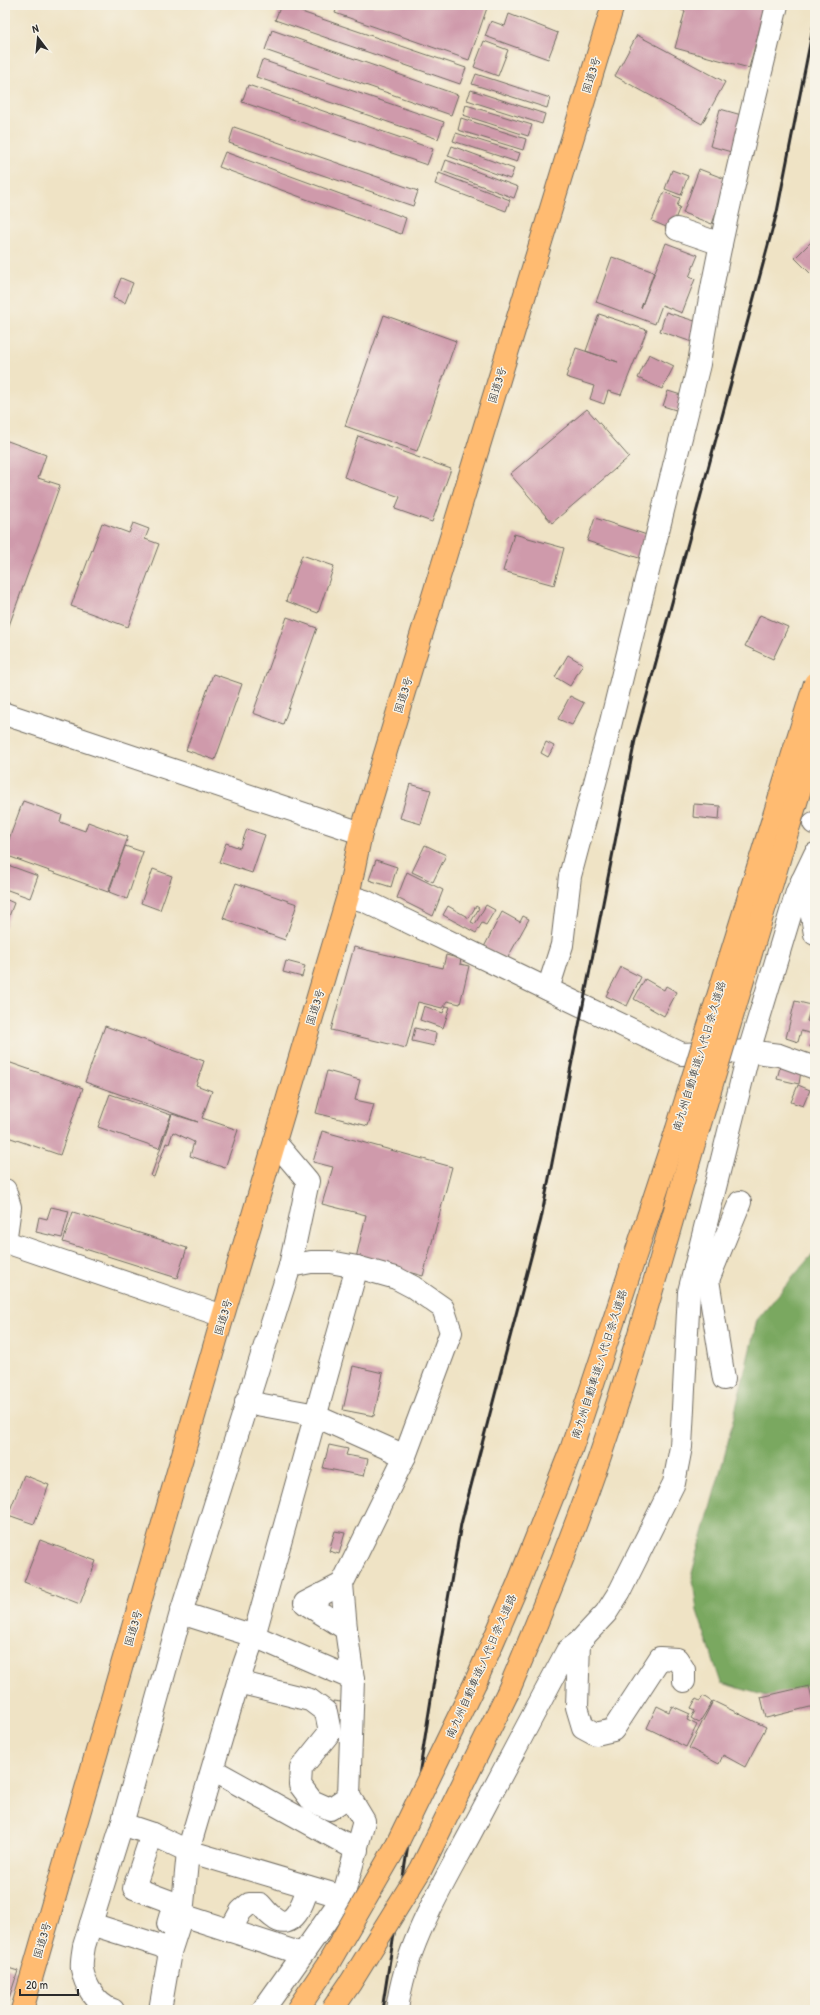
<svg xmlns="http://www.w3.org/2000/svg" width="820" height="2015" font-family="'Patrick Hand','Klee One',sans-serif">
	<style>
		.forest { fill: #7aa861; stroke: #526a46 }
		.building { fill: #cf9aab }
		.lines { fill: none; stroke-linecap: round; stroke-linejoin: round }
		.minor-casing { stroke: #706b61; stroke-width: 24 }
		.highway-casing { stroke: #706b61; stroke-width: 24 }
		.minor { stroke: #fff; stroke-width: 22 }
		.highway { stroke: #ffbb71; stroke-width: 22 }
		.rail { stroke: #2b2b2b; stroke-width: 3 }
		.highway-bridge-casing { stroke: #706b61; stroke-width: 24; stroke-linecap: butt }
		.highway-bridge { stroke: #ffbb71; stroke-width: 22 }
		.labels { text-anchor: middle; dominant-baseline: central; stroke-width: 3; stroke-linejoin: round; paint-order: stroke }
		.street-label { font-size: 11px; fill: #2b2b2b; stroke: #f7f3e8 }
	</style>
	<rect width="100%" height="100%" fill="#f7f3e8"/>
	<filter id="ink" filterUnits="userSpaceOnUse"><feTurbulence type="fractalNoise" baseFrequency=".025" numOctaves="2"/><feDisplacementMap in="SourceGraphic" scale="8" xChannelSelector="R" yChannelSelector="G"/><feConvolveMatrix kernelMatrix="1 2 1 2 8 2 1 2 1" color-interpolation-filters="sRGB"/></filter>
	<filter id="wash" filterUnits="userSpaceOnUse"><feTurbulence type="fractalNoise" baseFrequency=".012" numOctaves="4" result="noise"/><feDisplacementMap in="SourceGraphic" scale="16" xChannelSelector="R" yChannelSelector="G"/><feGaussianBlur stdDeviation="0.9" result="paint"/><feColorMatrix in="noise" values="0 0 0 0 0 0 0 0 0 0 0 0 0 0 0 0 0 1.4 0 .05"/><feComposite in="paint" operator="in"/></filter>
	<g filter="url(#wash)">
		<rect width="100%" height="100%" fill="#efe3c5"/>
		<!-- forest -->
		<path class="forest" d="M815,1251V1710L721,1683L697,1611L692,1573L725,1454L757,1320Z"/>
		<g id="blocks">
			<!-- building -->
			<g class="building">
				<path d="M281,5L466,68L460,84L275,20Z"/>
				<path d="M338,5L361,6L488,5L469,60L335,13Z"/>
				<path d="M680,5H766L749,68L675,48L685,11L681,10L683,6Z"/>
				<path d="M509,14L558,33L548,59L485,36L491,21L505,26Z"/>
				<path d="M272,30L458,95L451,115L265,50Z"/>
				<path d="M637,35L725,82L702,124L615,76Z"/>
				<path d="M484,41L508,50L498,76L474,67Z"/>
				<path d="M262,60L444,122L438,139L256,77Z"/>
				<path d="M476,74L550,98L547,108L472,84Z"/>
				<path d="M248,85L433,149L427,165L242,102Z"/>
				<path d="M471,90L545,114L542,124L467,100Z"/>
				<path d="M466,105L532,125L528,136L463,115Z"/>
				<path d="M720,109L745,116L735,153L710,146Z"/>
				<path d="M461,118L526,139L523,150L458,130Z"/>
				<path d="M234,127L418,191L413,206L229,143Z"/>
				<path d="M456,133L520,153L517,162L453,141Z"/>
				<path d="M452,146L514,169L510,179L448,156Z"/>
				<path d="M225,152L406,218L401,234L219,167Z"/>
				<path d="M446,160L518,187L514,198L442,171Z"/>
				<path d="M699,169L728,180L712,224L683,213Z"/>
				<path d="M672,170L688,176L681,195L665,189Z"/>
				<path d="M439,173L510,200L506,211L435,184Z"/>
				<path d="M664,192L680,198L677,206L680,207L671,229L652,221Z"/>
				<path d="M812,241L815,245V270L811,274L795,258Z"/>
				<path d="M666,243L698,255L689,277L695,279L682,313L662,305L655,324L596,302L612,257L654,272L641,308Z"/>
				<path d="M121,278L133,283L125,303L113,298Z"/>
				<path d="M666,312L698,322L692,342L660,331Z"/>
				<path d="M599,314L647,330L621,395L608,391L604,404L590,399L594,386L566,377L576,348L618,362L586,351Z"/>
				<path d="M384,315L456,341L417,451L345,426Z"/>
				<path d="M649,354L674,366L662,389L638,378Z"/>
				<path d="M668,391L684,396L679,411L663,406Z"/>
				<path d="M587,409L629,457L552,523L510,474Z"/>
				<path d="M358,436L451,469L432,522L395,509L400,497L344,477Z"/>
				<path d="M5,440L46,455L38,478L60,485L7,631L5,630Z"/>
				<path d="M595,518L650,536L642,559L587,541Z"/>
				<path d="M102,523L129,533L133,523L149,529L145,539L159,544L128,627L71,606Z"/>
				<path d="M514,534L564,548L554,585L503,571Z"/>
				<path d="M302,555L334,566L318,613L286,601Z"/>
				<path d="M760,615L788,627L773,659L745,646Z"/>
				<path d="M287,617L317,628L283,724L253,713Z"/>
				<path d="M568,655L583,664L570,686L555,677Z"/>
				<path d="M213,674L242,684L215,760L186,750Z"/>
				<path d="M570,696L584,703L572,725L558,719Z"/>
				<path d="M546,742L554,746L548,757L541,753Z"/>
				<path d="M410,784L431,790L421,824L400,818Z"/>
				<path d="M23,801L62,815L60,822L85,831L88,822L128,837L108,892L5,855V850Z"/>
				<path d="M694,804L720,806L719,820L693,817Z"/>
				<path d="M247,829L265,835L252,873L219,862L226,843L240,848Z"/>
				<path d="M425,845L446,855L433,882L412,872Z"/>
				<path d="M125,846L143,852L127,899L109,892Z"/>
				<path d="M376,860L397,867L391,887L369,880Z"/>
				<path d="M5,864L38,876L30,898L5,889Z"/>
				<path d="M153,869L172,876L160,910L141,903Z"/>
				<path d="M407,872L443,890L433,916L397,898Z"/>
				<path d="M236,883L297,904L285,940L223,918Z"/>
				<path d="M5,899L14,903L5,927Z"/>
				<path d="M486,905L495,910L486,925L482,923L476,933L443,915L448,906L469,918L476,906L479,908L471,922L475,924Z"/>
				<path d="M502,912L520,922L523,916L529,919L507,959L484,947Z"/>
				<path d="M354,947L443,968L446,955L461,959L460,964L469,966L460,1004L447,1001L442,1008L418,1002L406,1048L331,1030Z"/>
				<path d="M286,961L305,966L302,977L283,972Z"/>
				<path d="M621,967L641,977L627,1006L606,996Z"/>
				<path d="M645,979L664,990L666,986L677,992L664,1016L634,999Z"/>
				<path d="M795,1001L811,1005L807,1021L811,1022L814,1012H815V1048L810,1047L813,1034L801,1031L798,1042L786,1038Z"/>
				<path d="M424,1006L443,1013L446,1006L450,1007L443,1028L420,1020Z"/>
				<path d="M105,1026L204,1061L196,1085L212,1091L202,1118L238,1130L225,1168L190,1156L194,1142L173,1132L169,1144L166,1143L154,1177L151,1176L172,1114L198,1122L85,1082Z"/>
				<path d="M415,1028L436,1033L434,1046L412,1041Z"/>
				<path d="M5,1061L83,1088L60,1155L5,1136Z"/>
				<path d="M780,1067L801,1071L799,1084L777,1079Z"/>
				<path d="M327,1071L360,1080L355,1100L374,1104L368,1126L316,1113Z"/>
				<path d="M798,1085L810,1090L803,1106L791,1102Z"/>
				<path d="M110,1094L171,1115L159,1148L98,1127Z"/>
				<path d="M322,1131L452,1167L423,1276L356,1258L366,1215L322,1204L333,1167L313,1162Z"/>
				<path d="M51,1207L69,1211L62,1238L36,1232L39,1217L47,1219Z"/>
				<path d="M73,1212L187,1248L177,1278L63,1242Z"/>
				<path d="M353,1366L383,1373L374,1416L343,1410Z"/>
				<path d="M329,1445L348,1449L346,1455L368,1459L364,1476L323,1468Z"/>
				<path d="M24,1475L49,1485L34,1524L8,1515Z"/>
				<path d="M335,1531L345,1533L339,1554L329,1551Z"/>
				<path d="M40,1540L96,1561L80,1604L24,1582Z"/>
				<path d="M809,1686L814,1706L766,1718L761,1697Z"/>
				<path d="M703,1696L712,1702L699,1723L691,1718L695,1711L691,1708L696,1699L700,1701Z"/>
				<path d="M333,1701L341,1702V1726H333Z"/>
				<path d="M713,1701L766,1727L745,1767L723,1755L719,1764L689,1748Z"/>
				<path d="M657,1706L669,1712L672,1706L690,1714L687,1720L697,1725L686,1747L647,1728Z"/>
				<path d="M5,1967L18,1971L5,2010Z"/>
			</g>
		</g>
	</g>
	<g filter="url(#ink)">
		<use href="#blocks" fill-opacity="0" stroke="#706b61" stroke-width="1"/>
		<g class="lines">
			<defs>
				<g id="minor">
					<path d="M677,229L721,244"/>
					<path d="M5,714L361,833"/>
					<path d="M814,823H815"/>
					<path d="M802,881L807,887L815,934"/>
					<path d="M348,896L365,901L682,1054L749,1051L779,1055L815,1068"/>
					<path d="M548,989L562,945L570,876L609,730L699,364C717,243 749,124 777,5"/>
					<path d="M5,1190L10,1207L5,1243"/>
					<path d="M6,1242L223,1316"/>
					<path d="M695,1267L708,1280L740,1202"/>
					<path d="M708,1280L724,1379"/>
					<path d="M246,1402L311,1414L405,1456"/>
					<path d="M342,1584L305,1603L346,1629"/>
					<path d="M181,1613L254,1636L353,1679"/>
					<path d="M579,1642L577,1707L583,1727L596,1734L613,1730L660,1658L677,1659L684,1670V1681"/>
					<path d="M238,1682L310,1700L326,1712L330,1732L301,1768L300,1785L312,1801L330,1809L349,1796"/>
					<path d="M213,1770L357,1850"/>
					<path d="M122,1824L152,1834L188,1851L343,1897"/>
					<path d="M152,1834L134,1888L174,1903L168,1924"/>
					<path d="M182,1915L302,1954"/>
					<path d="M91,1924L161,1946L170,1952"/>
					<path d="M230,1931L241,1911L249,1904H260C264,1908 268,1914 273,1917C293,1934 304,1901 308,1887"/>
					<path d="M113,2010C96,2005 85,1985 82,1969C81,1962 83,1953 84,1946L122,1824L181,1613L290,1266L308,1181L275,1142"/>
					<path d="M160,2010L170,1952L182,1915L188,1851L238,1682L254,1636L357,1267"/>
					<path d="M263,2010L343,1897L364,1821L349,1796L353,1679L346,1629L342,1584L405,1456L451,1332L443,1308L413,1287L396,1278L357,1267L330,1262H311L290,1266"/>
					<path d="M397,2010C405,1946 440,1890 470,1834C502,1773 535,1712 567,1651L579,1642L606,1613L620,1591L674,1483L681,1447L689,1292L749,1051L797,892L815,854"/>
				</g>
				<g id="highway">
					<path d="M476,1681L518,1584L571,1450L676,1132"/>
					<path d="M508,1692C541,1614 573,1536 600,1456C636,1351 665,1243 696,1137"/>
					<path d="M22,2010L223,1316L348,896L361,833L613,5"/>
				</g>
			</defs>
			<!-- minor casing -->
			<use href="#minor" class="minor-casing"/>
			<!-- highway casing -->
			<use href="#highway" class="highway-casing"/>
			<!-- minor -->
			<use href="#minor" class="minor"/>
			<!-- highway -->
			<use href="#highway" class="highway"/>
			<!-- rail -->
			<path class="rail" d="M382,2010L435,1674L461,1524L541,1219L635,740L777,212L815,18"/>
			<defs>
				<g id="highway-bridge">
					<path d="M676,1132L815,683"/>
					<path d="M696,1137L815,739"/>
					<path d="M297,2010L328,1964L394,1850L476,1681"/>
					<path d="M332,2010L351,1982L421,1869L508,1692"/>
				</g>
			</defs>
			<!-- highway-bridge casing -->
			<use href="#highway-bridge" class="highway-bridge-casing"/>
			<!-- highway-bridge -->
			<use href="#highway-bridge" class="highway-bridge"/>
		</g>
	</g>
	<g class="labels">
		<!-- street labels -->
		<g class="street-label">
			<text transform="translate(591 75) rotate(-73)">国道3号</text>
			<text transform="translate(497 385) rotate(-73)">国道3号</text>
			<text transform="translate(403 695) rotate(-73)">国道3号</text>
			<text transform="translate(315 1007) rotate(-73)">国道3号</text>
			<text transform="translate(699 1056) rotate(-73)">南九州自動車道;八代日奈久道路</text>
			<text transform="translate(223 1317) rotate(-74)">国道3号</text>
			<text transform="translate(599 1364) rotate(-72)">南九州自動車道;八代日奈久道路</text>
			<text transform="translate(133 1628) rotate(-74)">国道3号</text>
			<text transform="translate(481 1666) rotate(-66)">南九州自動車道;八代日奈久道路</text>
			<text transform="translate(42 1940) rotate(-74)">国道3号</text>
		</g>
	</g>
	<!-- margin -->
	<rect width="820" height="2015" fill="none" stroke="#f7f3e8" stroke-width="20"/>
	<!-- north arrow -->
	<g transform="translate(38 38) rotate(344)" stroke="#f7f3e8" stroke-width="3" paint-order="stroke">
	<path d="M0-3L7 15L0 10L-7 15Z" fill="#2b2b2b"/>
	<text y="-6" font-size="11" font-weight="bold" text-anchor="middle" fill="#2b2b2b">N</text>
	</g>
	<!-- scale -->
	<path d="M20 1989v6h58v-6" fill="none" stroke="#2b2b2b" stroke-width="2"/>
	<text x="26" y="1989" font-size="12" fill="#2b2b2b" stroke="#f7f3e8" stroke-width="3" paint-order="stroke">20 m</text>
</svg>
